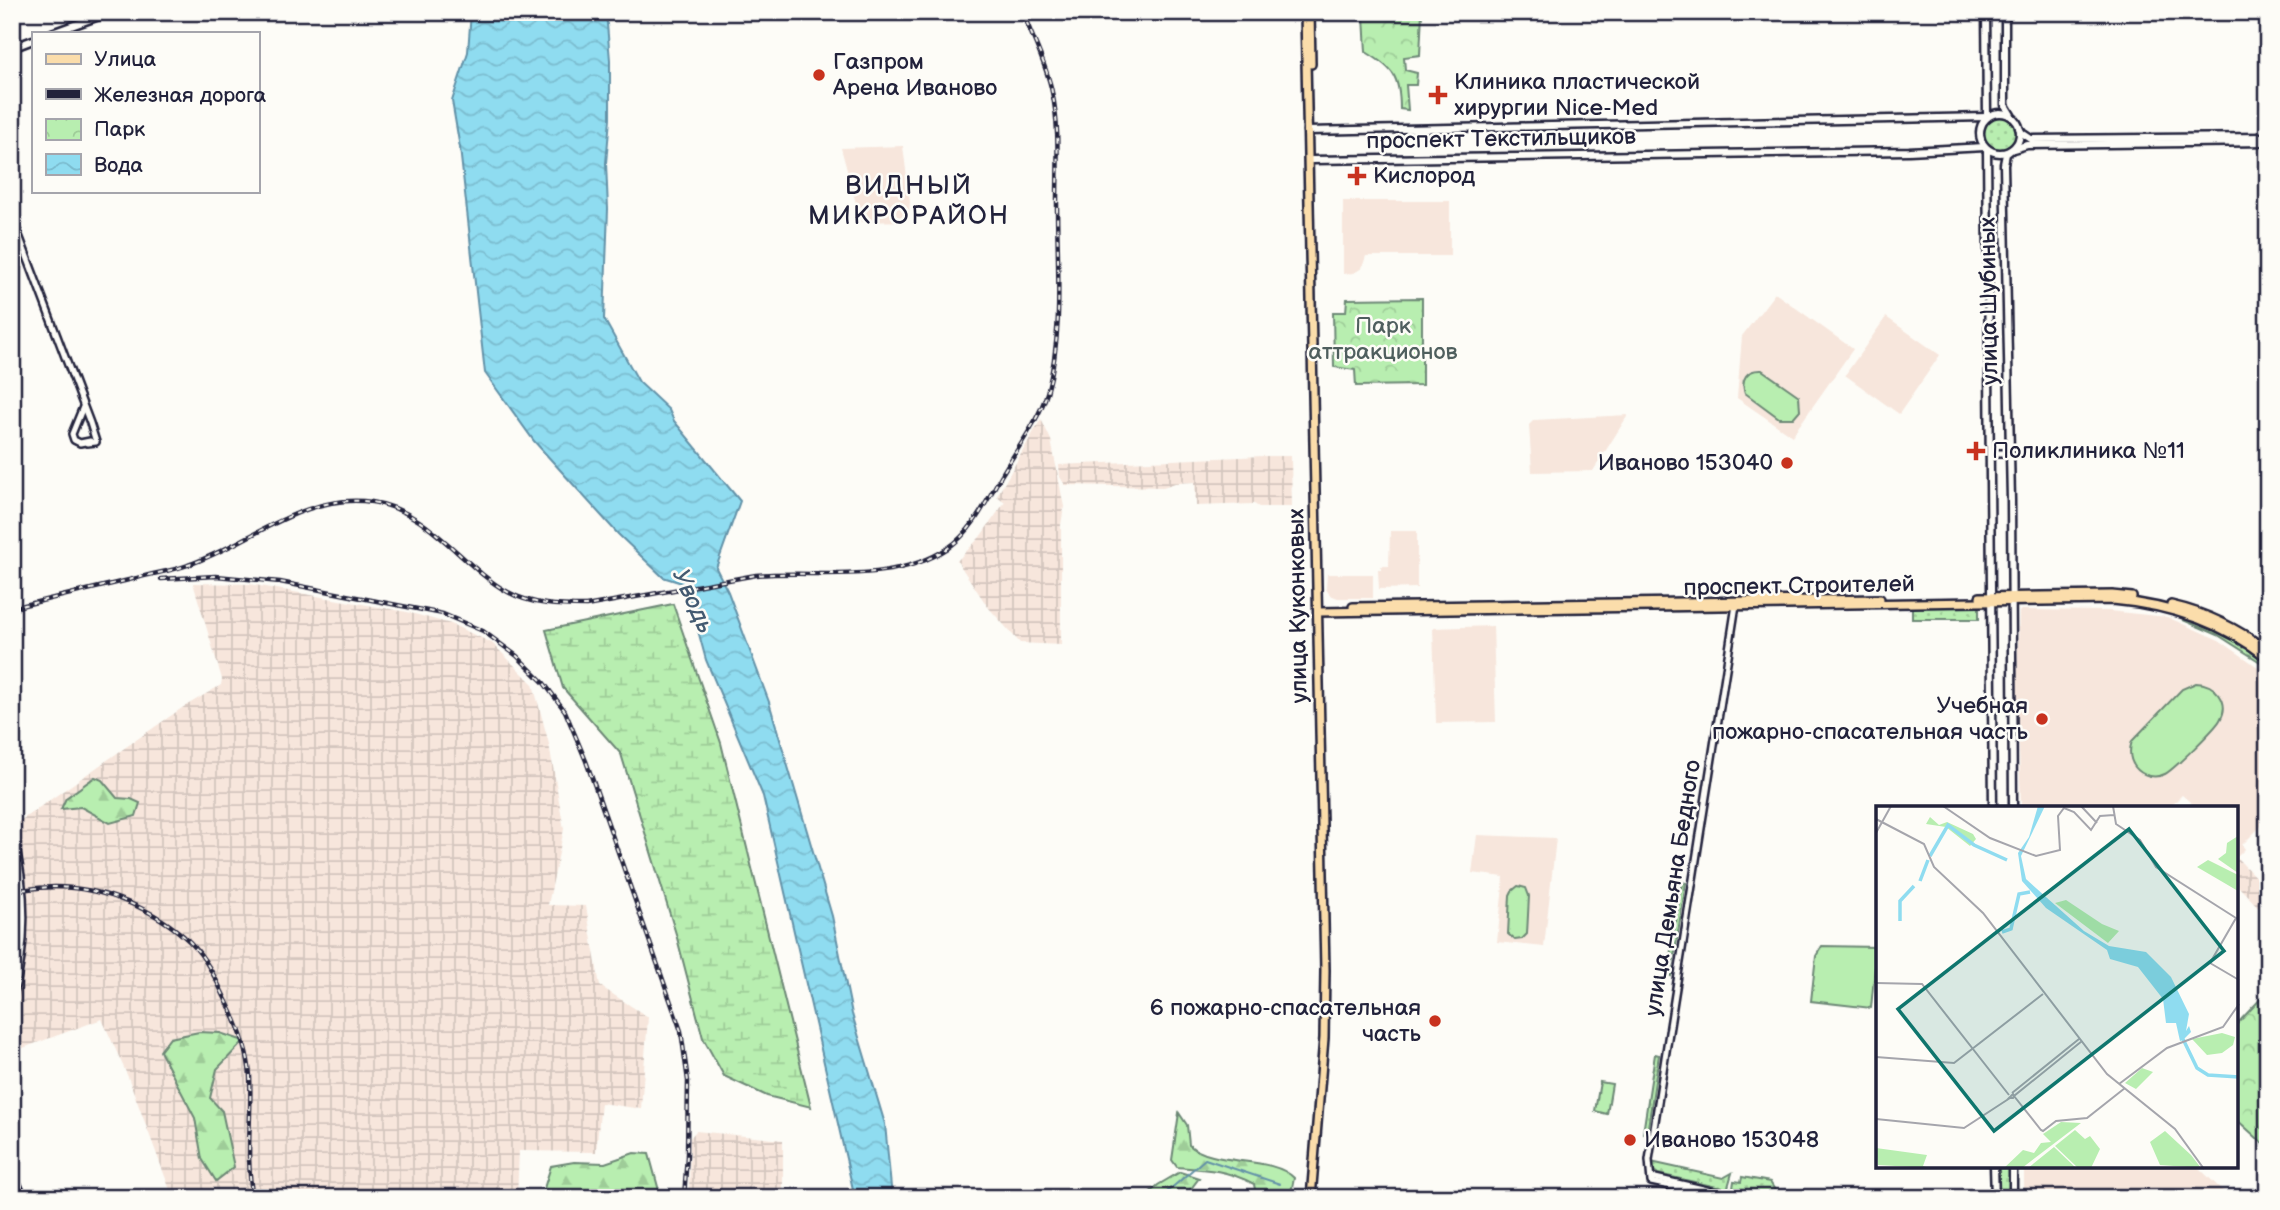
<svg xmlns="http://www.w3.org/2000/svg" width="2280" height="1210" font-family="'Balsamiq Sans',sans-serif">
	<style>
		.built { fill: #f7e6dc }
		.industrial { fill: url(#industrial-grid) }
		.grass { fill: url(#grass-dots); stroke: #6d8876; stroke-width: 2 }
		.forest { fill: url(#forest-firs); stroke: #6d8876; stroke-width: 2 }
		.wetland { fill: url(#wetland-marsh); stroke: #6d8876; stroke-width: 2 }
		.park { fill: url(#park-crowns); stroke: #6d8876; stroke-width: 2 }
		.garden { fill: #b8eeb0; stroke: #6d8876; stroke-width: 2 }
		.water { fill: url(#water-waves); stroke: #6392a8; stroke-width: 2 }
		.lines { fill: none; stroke-linecap: round; stroke-linejoin: round }
		.stream { stroke: #6392a8; stroke-width: 2 }
		.tertiary-casing { stroke: #22223b; stroke-width: 10 }
		.secondary-casing { stroke: #22223b; stroke-width: 11 }
		.primary-casing { stroke: #22223b; stroke-width: 12 }
		.tertiary { stroke: #fdfcf7; stroke-width: 5 }
		.secondary { stroke: #fdfcf7; stroke-width: 6 }
		.primary { stroke: #fbddab; stroke-width: 7 }
		.rail-casing { stroke: #22223b; stroke-width: 4.5 }
		.rail { stroke: #fdfcf7; stroke-width: 2; stroke-dasharray: 5; stroke-linecap: butt }
		.poi-dot { fill: #c8321e; stroke: #fdfcf7; stroke-width: 2.5 }
		.labels { text-anchor: middle; dominant-baseline: central; stroke-width: 5; stroke-linejoin: round; paint-order: stroke }
		.poi-label { font-size: 23px; fill: #22223b; stroke: #fdfcf7; text-anchor: start }
		.street-label { font-size: 23px; fill: #22223b; stroke: #fdfcf7 }
		.park-label { font-size: 23px; fill: #4f5f5e; stroke: #fdfcf7 }
		.water-label { font-size: 24px; font-style: italic; fill: #435a71; stroke: #fdfcf7 }
		.quarter-label { font-size: 26px; letter-spacing: 2px; fill: #22223b; stroke: #fdfcf7 }
		.inset-river { fill: none; stroke: #8fdcf0; stroke-width: 3.5 }
		.inset-road { fill: none; stroke: #a5a5ac; stroke-width: 2 }
		.view { fill: #0f766e; fill-opacity: 0.15; stroke: #0f766e; stroke-width: 3.5 }
		.inset-edge { fill: none; stroke: #22223b; stroke-width: 3.5 }
	</style>
	<defs>
		<pattern id="industrial-grid" width="8" height="8" patternUnits="userSpaceOnUse" patternTransform="scale(1.75)"><rect width="8" height="8" fill="#f7e6dc"/><path d="M0 4h8M4 0v8" fill="none" stroke="#d3c5be"/></pattern>
		<pattern id="grass-dots" width="8" height="8" patternUnits="userSpaceOnUse" patternTransform="scale(1.75)"><rect width="8" height="8" fill="#b8eeb0"/><path d="M2 2h.1M6 6h.1" fill="none" stroke="#9ecc98" stroke-width="1.8" stroke-linecap="round"/></pattern>
		<pattern id="forest-firs" width="22" height="20" patternUnits="userSpaceOnUse" patternTransform="scale(1.75)"><rect width="22" height="20" fill="#b8eeb0"/><path d="M5 1l3.5 6h-7zM16 11l3.5 6h-7z" fill="#9ecc98"/></pattern>
		<pattern id="wetland-marsh" width="20" height="14" patternUnits="userSpaceOnUse" patternTransform="scale(1.75)"><rect width="20" height="14" fill="#b8eeb0"/><path d="M1 5h8M5 5V1M11 12h8M15 12V8" fill="none" stroke="#9ecc98"/></pattern>
		<pattern id="park-crowns" width="20" height="18" patternUnits="userSpaceOnUse" patternTransform="scale(1.75)"><rect width="20" height="18" fill="#b8eeb0"/><path d="M2 6a3 3 0 1 1 6 0M12 15a3 3 0 1 1 6 0" fill="none" stroke="#9ecc98"/></pattern>
		<pattern id="water-waves" width="16" height="10" patternUnits="userSpaceOnUse" patternTransform="scale(1.75)"><rect width="16" height="10" fill="#8fdcf0"/><path d="M0 5q4-4 8 0t8 0" fill="none" stroke="#7bbccf"/></pattern>
	</defs>
	<rect width="100%" height="100%" fill="#fdfcf7"/>
	<filter id="ink" filterUnits="userSpaceOnUse"><feTurbulence type="fractalNoise" baseFrequency=".0143" numOctaves="2"/><feDisplacementMap in="SourceGraphic" scale="14" xChannelSelector="R" yChannelSelector="G"/><feConvolveMatrix kernelMatrix="1 2 1 2 8 2 1 2 1" color-interpolation-filters="sRGB"/></filter>
	<g filter="url(#ink)">
		<!-- built -->
		<g class="built">
			<path d="M903,146L910,202L908,221L861,222L841,148Z"/>
			<path d="M1343,201H1450V256H1366L1362,268L1354,273L1343,274Z"/>
			<path d="M1775,293L1853,349L1792,436L1737,398L1742,336Z"/>
			<path d="M1886,317L1940,355L1899,414L1845,375Z"/>
			<path d="M1628,415L1593,471L1532,472L1529,425L1534,420Z"/>
			<path d="M1390,531H1417V588L1379,589L1378,570H1381V566H1389Z"/>
			<path d="M1327,574H1373V598H1338L1330,595L1326,589Z"/>
			<path d="M2021,610L2109,611L2167,617L2219,640L2268,674V819L2242,845L2245,849L2237,857L2236,808L2196,807L2182,795L2170,807H2021L2017,686L2019,612Z"/>
			<path d="M1493,626L1496,722L1436,723L1433,628Z"/>
			<path d="M1477,835L1556,838L1544,947L1497,942L1504,877L1472,873Z"/>
			<path d="M2024,1166H2197L2230,1198H2024Z"/>
		</g>
		<!-- industrial -->
		<g class="industrial">
			<path d="M1041,419L1051,440L1064,507L1061,525V645L1020,643L988,607L957,561L980,537L1005,502L997,496Z"/>
			<path d="M1263,456H1291L1292,507H1259L1254,504L1196,506L1195,482L1175,483L1163,487L1065,485L1060,477L1059,465Z"/>
			<path d="M193,583L249,584L407,612L451,624L492,643L533,684L549,744L564,829L548,905L586,906L600,986L648,1017L641,1109L601,1103L596,1152L519,1151L517,1198H173L128,1077L102,1019L12,1052V1006L23,975L27,942L23,871L14,825L182,708L221,685L222,679Z"/>
			<path d="M2236,857L2268,890V917L2236,884Z"/>
			<path d="M696,1131L783,1140V1198H689L690,1138Z"/>
		</g>
		<!-- grass -->
		<g class="grass">
			<circle cx="2000" cy="133" r="16"/>
			<rect x="1912" y="605" width="67" height="14"/>
			<path d="M2185,616L2241,642L2268,661V667L2218,635L2183,620Z"/>
			<path d="M1682,882L1686,883L1671,976L1667,975Z"/>
			<path d="M1655,1054L1659,1055L1647,1134L1643,1133Z"/>
			<path d="M1651,1162L1723,1178L1732,1173L1728,1187L1726,1189L1658,1174L1653,1170Z"/>
			<rect x="1996" y="1166" width="13" height="32"/>
			<path d="M1742,1177L1770,1182L1776,1192L1801,1198C1781,1198 1748,1202 1733,1188L1734,1181L1741,1182Z"/>
		</g>
		<!-- forest -->
		<g class="forest">
			<path d="M95,777L102,780L117,798L131,799L140,803L136,816L110,823L81,807L61,809L66,798Z"/>
			<path d="M199,1032L220,1033L244,1041L217,1069L210,1098L222,1111L234,1167L216,1181L202,1159L195,1118L160,1051L170,1038Z"/>
			<path d="M1179,1113L1187,1125L1189,1145C1214,1167 1272,1155 1294,1178L1292,1188L1283,1198H1250L1255,1190L1254,1184C1228,1170 1207,1169 1177,1167L1172,1160Z"/>
			<path d="M634,1153L649,1154L661,1198H541L551,1166L574,1162L605,1163Z"/>
			<path d="M1180,1172L1199,1178L1184,1198H1144L1158,1185Z"/>
		</g>
		<!-- wetland -->
		<path class="wetland" d="M673,604L721,743L811,1107L767,1096L724,1076L703,1038L676,934L621,754L563,688L546,630Z"/>
		<!-- park -->
		<g class="park">
			<path d="M1388,12H1422L1420,55L1404,57L1405,70L1417,73L1416,85H1406L1408,110L1400,109C1400,77 1394,69 1366,52L1364,16L1387,15Z"/>
			<path d="M1422,298V385L1356,386L1355,370L1334,367L1333,312H1346L1347,299Z"/>
			<path d="M2268,991V1148L2236,1119V1025Z"/>
		</g>
		<!-- garden -->
		<g class="garden">
			<path d="M1762,370L1799,396L1800,410L1793,418H1779L1745,393C1740,379 1747,369 1762,370Z"/>
			<path d="M2196,683C2215,683 2231,702 2220,720C2215,729 2173,770 2165,774C2155,779 2142,776 2135,767C2129,759 2129,750 2132,741L2182,689Z"/>
			<path d="M1518,886L1526,888L1529,896L1527,934L1522,939L1515,940L1508,934L1510,895L1512,891Z"/>
			<path d="M1822,946L1877,947L1871,1008L1811,1001L1816,956Z"/>
			<path d="M1600,1082L1612,1084L1607,1114L1595,1111Z"/>
		</g>
		<!-- water -->
		<path class="water" d="M471,12H606L610,60V119L606,163L608,209L604,319L639,382L669,410L674,421L740,501L716,568L728,592L769,702L832,916L852,1014L885,1124L892,1198H855L763,796L706,660L689,597L682,583L663,577L618,534L534,441L485,373L460,148L452,101L468,52Z"/>
		<g class="lines">
			<!-- stream -->
			<path class="stream" d="M1160,1198L1205,1159L1280,1184"/>
			<defs>
				<g id="tertiary">
					<path d="M12,217L90,423L96,442L87,443"/>
					<path d="M83,407L72,434L74,440L80,443L90,441"/>
					<path d="M1991,453H2009"/>
					<path d="M1651,1177L1742,1198"/>
					<path d="M1725,1198L1651,1182L1649,1160L1736,605"/>
				</g>
				<g id="secondary">
					<path d="M1986,12L1987,117"/>
					<path d="M2005,12V105L2011,115"/>
					<path d="M52,33L110,12"/>
					<path d="M12,48L33,40"/>
					<circle cx="2000" cy="133" r="20"/>
					<path d="M2019,128L2022,133L2031,139L2268,137"/>
					<path d="M1307,131L1987,117"/>
					<path d="M1987,149L1993,808"/>
					<path d="M2013,149L2027,145L2268,142"/>
					<path d="M2011,150L2006,154L2004,164L2011,500L2013,808"/>
					<path d="M1312,160L1909,151L1985,147"/>
					<path d="M12,832C26,887 28,943 12,998"/>
					<path d="M1994,1166L1995,1198"/>
					<path d="M2013,1166V1198"/>
					<path d="M12,1172L23,1198"/>
				</g>
				<g id="primary">
					<path d="M1305,12L1325,970L1324,1038L1311,1198"/>
					<path d="M1310,12L1311,64"/>
					<path d="M1980,597L2112,595L2132,597"/>
					<path d="M2171,605C2206,613 2239,629 2268,651"/>
					<path d="M1353,607L1880,599"/>
					<path d="M1318,612L2113,600C2169,605 2223,622 2268,658"/>
				</g>
			</defs>
			<!-- tertiary casing -->
			<use href="#tertiary" class="tertiary-casing"/>
			<!-- secondary casing -->
			<use href="#secondary" class="secondary-casing"/>
			<!-- primary casing -->
			<use href="#primary" class="primary-casing"/>
			<!-- tertiary -->
			<use href="#tertiary" class="tertiary"/>
			<!-- secondary -->
			<use href="#secondary" class="secondary"/>
			<!-- primary -->
			<use href="#primary" class="primary"/>
			<defs>
				<g id="rail">
					<path d="M161,579L216,576L280,582L443,614L483,631L517,656L544,683L565,711L586,761L681,1031L688,1081L687,1155L684,1198"/>
					<path d="M12,608C54,598 95,588 137,578C154,573 172,571 188,565C249,544 304,492 372,502C429,510 461,566 508,592C531,605 560,606 586,606L756,575C819,570 892,585 948,548C973,531 986,502 1001,476C1016,450 1038,422 1047,393C1064,332 1057,265 1057,203C1057,167 1060,127 1052,92C1047,65 1032,38 1023,12"/>
					<path d="M12,890C26,890 40,887 55,887C102,887 156,909 190,942C205,957 215,977 224,996C237,1021 248,1047 250,1076C252,1117 245,1157 253,1198"/>
				</g>
			</defs>
			<!-- rail casing -->
			<use href="#rail" class="rail-casing"/>
			<!-- rail -->
			<use href="#rail" class="rail"/>
		</g>
	</g>
	<!-- markers -->
	<g class="poi-dot">
		<circle cx="819" cy="75" r="7"/>
		<path d="M1434.5 84.5h7v7h7v7h-7v7h-7v-7h-7v-7h7z"/>
		<path d="M1353.5 165.5h7v7h7v7h-7v7h-7v-7h-7v-7h7z"/>
		<path d="M1972.5 440.5h7v7h7v7h-7v7h-7v-7h-7v-7h7z"/>
		<circle cx="1787" cy="463" r="7"/>
		<circle cx="2042" cy="719" r="7"/>
		<circle cx="1435" cy="1021" r="7"/>
		<circle cx="1630" cy="1140" r="7"/>
	</g>
	<g class="labels">
		<!-- poi labels -->
		<g class="poi-label">
			<text x="833" y="62">Газпром<tspan x="833" dy="26">Арена Иваново</tspan></text>
			<text x="1454" y="82">Клиника пластической<tspan x="1454" dy="26">хирургии Nice-Med</tspan></text>
			<text x="1373" y="176">Кислород</text>
			<text x="1992" y="451">Поликлиника №11</text>
			<text x="1773" y="463" text-anchor="end">Иваново 153040</text>
			<text x="2028" y="706" text-anchor="end">Учебная<tspan x="2028" dy="26">пожарно-спасательная часть</tspan></text>
			<text x="1421" y="1008" text-anchor="end">6 пожарно-спасательная<tspan x="1421" dy="26">часть</tspan></text>
			<text x="1644" y="1140">Иваново 153048</text>
		</g>
		<!-- street labels -->
		<g class="street-label">
			<text transform="translate(1501 139) rotate(-1)">проспект Текстильщиков</text>
			<text transform="translate(1989 301) rotate(-91)">улица Шубиных</text>
			<text transform="translate(1799 586) rotate(-1)">проспект Строителей</text>
			<text transform="translate(1298 606) rotate(-91)">улица Куконковых</text>
			<text transform="translate(1673 888) rotate(-81)">улица Демьяна Бедного</text>
		</g>
		<!-- park labels -->
		<g class="park-label">
			<text x="1383" y="326">Парк<tspan x="1383" dy="26">аттракционов</tspan></text>
		</g>
		<!-- water labels -->
		<g class="water-label">
			<text transform="translate(693 601) rotate(66)">Уводь</text>
		</g>
		<!-- quarter labels -->
		<g class="quarter-label">
			<text x="909" y="186">ВИДНЫЙ<tspan x="909" dy="30">МИКРОРАЙОН</tspan></text>
		</g>
	</g>
	<!-- overview -->
	<g transform="translate(1876 806)">
		<rect width="362" height="362" fill="#fdfcf7"/>
		<path d="M185,316L205,317L146,362L127,363L147,344L158,347L165,337L175,336L167,328ZM199,324L209,333L214,330L224,343L215,362H202L179,340ZM289,325L315,349L325,362L284,359L274,336ZM178,341L200,362H152ZM0,342L51,349L47,360L53,362L2,359Z" fill="#b8eeb0"/>
		<path d="M362,30V67L342,53L350,47L351,37ZM190,94L226,118L243,125L232,137L179,97Z" fill="#b8eeb0"/>
		<path d="M54,11L63,19L71,16L97,28L100,33L94,40L70,21L50,18ZM332,54L362,69V85L321,61ZM346,227L359,231L357,239L346,247L331,249L316,233ZM266,262L277,266L260,283L249,277Z" fill="#b8eeb0"/>
		<path d="M162,0H169L145,50L150,73L208,125L233,140L270,146L295,171L313,208L310,225L313,220L315,226L307,234L304,235L300,217H290L287,193L262,161L234,153L231,144L170,102L146,75L142,47L153,31Z" fill="#8fdcf0"/>
		<path class="inset-river" d="M54,50L72,19L98,39L131,54M44,75L52,54M24,115V95L38,80M126,126L135,123L143,88L154,86M307,233L321,262L332,269L363,271"/>
		<path class="inset-road" d="M67,0L114,32L160,50L184,44L182,10L188,2L198,6L215,24L224,10L238,9M205,0L221,17M237,0L240,18L264,34L280,61L360,112L334,157L363,174M0,13L48,38L58,61L107,107L231,268L299,323L328,363M0,27L15,0M0,177L46,178L133,289M206,235L138,290L137,292H133L137,288L138,290L165,324L167,325L180,315L211,312L249,282M0,251L78,257L167,188M243,278L291,242L347,221L363,198M136,287L203,233M0,313L88,322L134,292"/>
		<path class="view" d="M253,23L348,145L118,325L22,203Z"/>
		<rect width="362" height="362" class="inset-edge"/>
	</g>
	<!-- margin -->
	<rect width="2280" height="1210" fill="none" stroke="#fdfcf7" stroke-width="42"/>
	<rect x="21" y="21" width="2238" height="1168" fill="none" stroke="#22223b" stroke-width="2.5" filter="url(#ink)"/>
	<!-- legend -->
	<rect x="32" y="32" width="228" height="161" fill="#fdfcf7" stroke="#a5a5ac" stroke-width="2"/>
	<rect x="46" y="54" width="35" height="10" fill="#fbddab" stroke="#a5a5ac" stroke-width="2"/>
	<text x="94" y="66" font-size="21" fill="#22223b">Улица</text>
	<rect x="46" y="89" width="35" height="10" fill="#22223b" stroke="#a5a5ac" stroke-width="2"/>
	<text x="94" y="102" font-size="21" fill="#22223b">Железная дорога</text>
	<rect x="46" y="119" width="35" height="21" fill="url(#park-crowns)" stroke="#a5a5ac" stroke-width="2"/>
	<text x="94" y="136" font-size="21" fill="#22223b">Парк</text>
	<rect x="46" y="154" width="35" height="21" fill="url(#water-waves)" stroke="#a5a5ac" stroke-width="2"/>
	<text x="94" y="172" font-size="21" fill="#22223b">Вода</text>
</svg>
